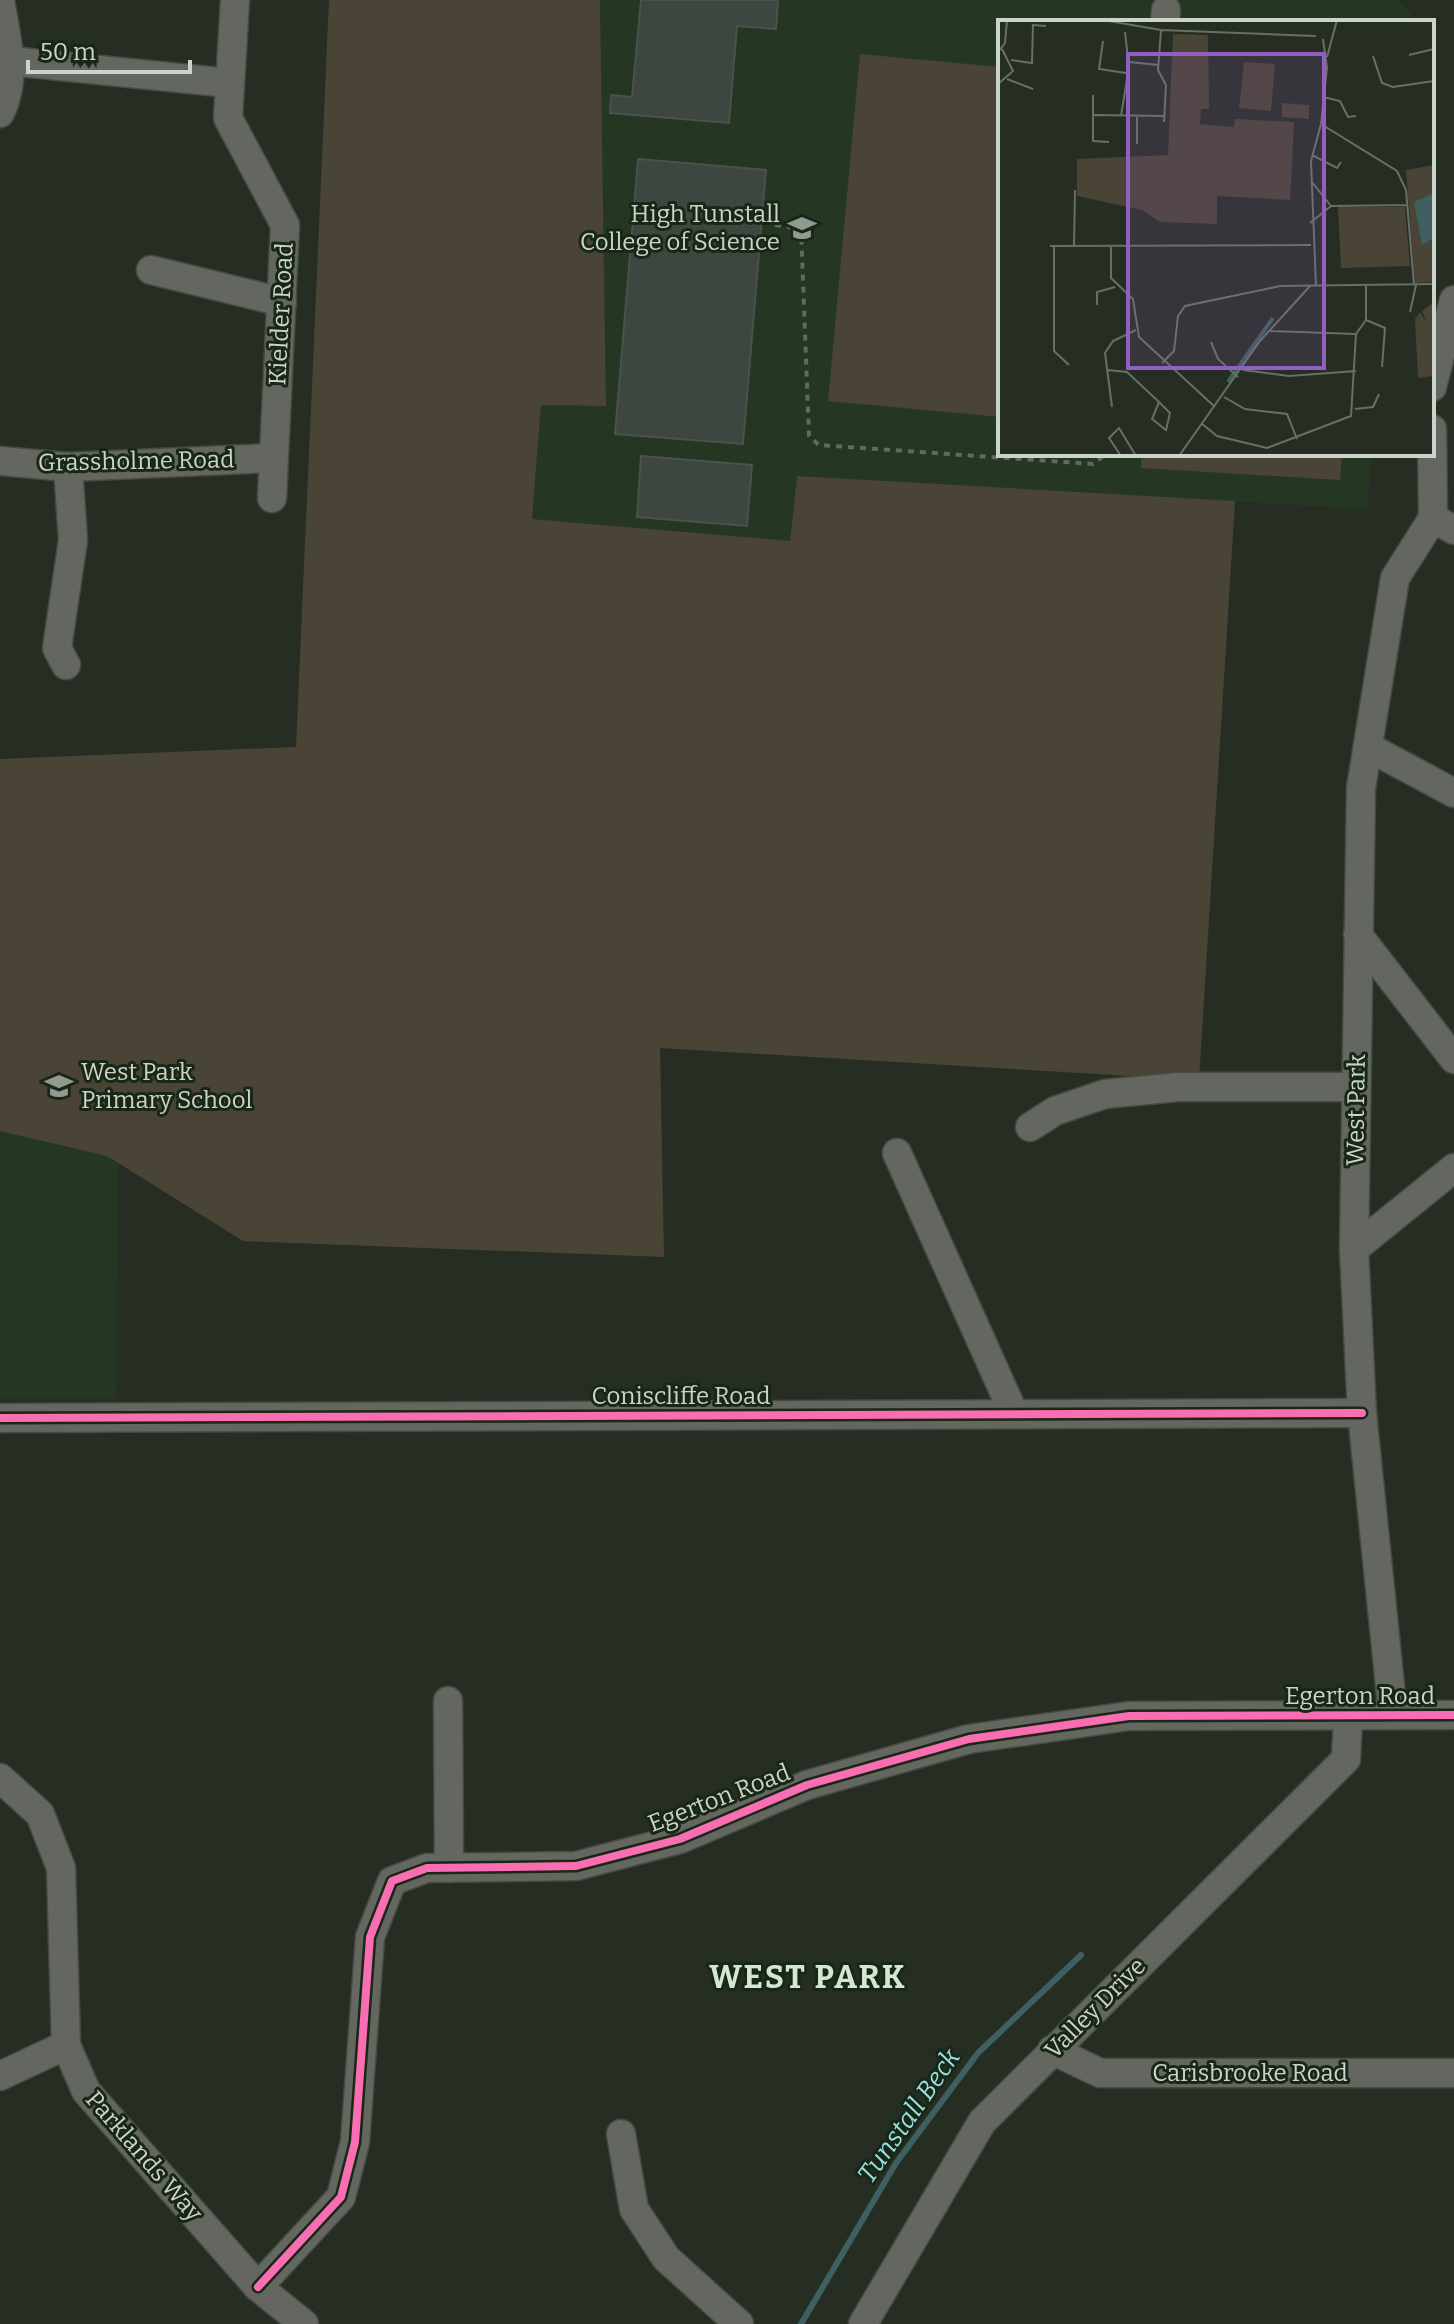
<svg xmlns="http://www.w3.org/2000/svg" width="1454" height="2324" font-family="Bitter,serif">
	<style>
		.built { fill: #253723 }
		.green { fill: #494435 }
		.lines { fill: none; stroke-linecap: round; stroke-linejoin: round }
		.stream { stroke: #3e6060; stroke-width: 6 }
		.building { fill: #3d473f; stroke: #49524c; stroke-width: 2 }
		.minor-casing { stroke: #454b43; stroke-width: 31 }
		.path { stroke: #656862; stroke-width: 4; stroke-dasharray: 6 6; stroke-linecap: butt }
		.minor { stroke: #646660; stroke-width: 28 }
		.cycleway-casing { stroke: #192717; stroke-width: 13 }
		.cycleway { stroke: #f96db3; stroke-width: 8 }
		.labels { text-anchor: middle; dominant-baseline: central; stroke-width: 6; stroke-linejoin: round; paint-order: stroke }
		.poi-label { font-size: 24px; fill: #cbd4ca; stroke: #192717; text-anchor: end }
		.street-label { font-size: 24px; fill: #cbd4ca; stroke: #192717 }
		.water-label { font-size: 26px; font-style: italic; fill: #97dfe1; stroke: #192717 }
		.district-label { font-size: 32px; font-weight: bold; letter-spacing: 2px; fill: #d5e7d2; stroke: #192717 }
		.inset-river { fill: none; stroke: #3e6060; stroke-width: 4 }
		.inset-road { fill: none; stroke: #687066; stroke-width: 2 }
		.view { fill: #935ec2; fill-opacity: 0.15; stroke: #935ec2; stroke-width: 4 }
		.inset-edge { fill: none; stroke: #cbd4ca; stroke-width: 4 }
	</style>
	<rect width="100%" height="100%" fill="#262e24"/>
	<!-- built -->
	<g class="built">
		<path d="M600,0H1398L1411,14L1410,22H1000V454H1372L1367,509L797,476L791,541L531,519L541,405H606Z"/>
		<path d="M121,770L116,1399H0V773Z"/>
	</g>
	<!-- green -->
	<g class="green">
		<path d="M329,0H600L606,406L541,405L532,519L790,541L797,476L1235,501L1199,1080L660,1048L664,1257L243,1241L107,1156L0,1131V759L296,747Z"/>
		<path d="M860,54L1000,67V417L828,401Z"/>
		<path d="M1141,454H1342L1340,480L1141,468Z"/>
	</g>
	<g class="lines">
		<!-- stream -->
		<path class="stream" d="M801,2324L896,2163L978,2053L1081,1955"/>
	</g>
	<!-- building -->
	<g class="building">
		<path d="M641,0H778L776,29L737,26L729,123L610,113L611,95L632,97Z"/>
		<path d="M638,159L766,170L743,444L615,434Z"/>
		<path d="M641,456L752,465L747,526L637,517Z"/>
	</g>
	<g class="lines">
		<defs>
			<g id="minor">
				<path d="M235,0L228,118L285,225L272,498"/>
				<path d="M1165,22L1166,10"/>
				<path d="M10,61L229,83"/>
				<path d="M0,113C18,76 6,39 0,0"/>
				<path d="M151,270L282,302"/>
				<path d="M1432,387L1454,300"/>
				<path d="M1432,429L1433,518L1454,530"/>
				<path d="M0,461L68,467L273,458"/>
				<path d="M66,665L57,648L73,540L68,467"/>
				<path d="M1368,747L1454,793"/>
				<path d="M1358,935L1454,1059"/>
				<path d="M1030,1127L1055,1111L1105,1094L1178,1087H1356"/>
				<path d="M897,1153L1014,1414"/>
				<path d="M1354,1249L1454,1168"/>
				<path d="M0,1418L1362,1413"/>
				<path d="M448,1701L449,1868"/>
				<path d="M1393,1715L1362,1413L1354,1249L1361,788L1395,578L1433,518"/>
				<path d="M0,1778L40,1814L61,1868L66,2045L86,2091L258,2287L304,2324"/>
				<path d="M1052,2050L1100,2073H1454"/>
				<path d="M0,2076L66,2045"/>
				<path d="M621,2134L634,2209L666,2258L739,2324"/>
				<path d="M258,2287L341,2197L355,2142L370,1937L392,1881L427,1868L576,1866L680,1839L807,1785L969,1739L1129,1716L1454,1715"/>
				<path d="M863,2324L982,2122L1346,1759L1348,1717"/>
			</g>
		</defs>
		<!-- minor casing -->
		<use href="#minor" class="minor-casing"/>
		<!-- path -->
		<path class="path" d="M775,225L801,229L809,436L819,445L1093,464L1106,454"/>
		<!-- minor -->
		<use href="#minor" class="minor"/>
		<defs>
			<g id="cycleway">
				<path d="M0,1418L1362,1413"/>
				<path d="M258,2287L341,2197L355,2142L370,1937L392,1881L427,1868L576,1866L680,1839L807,1785L969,1739L1129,1716L1454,1715"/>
			</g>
		</defs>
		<!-- cycleway casing -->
		<use href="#cycleway" class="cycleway-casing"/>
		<!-- cycleway -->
		<use href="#cycleway" class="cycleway"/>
	</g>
	<!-- icons -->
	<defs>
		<symbol id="school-bare" viewBox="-9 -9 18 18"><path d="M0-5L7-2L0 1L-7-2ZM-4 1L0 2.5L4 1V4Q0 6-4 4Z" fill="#919a90" stroke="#192717" stroke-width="2.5" paint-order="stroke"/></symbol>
	</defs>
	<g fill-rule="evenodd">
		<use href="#school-bare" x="782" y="208" width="40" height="40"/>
		<use href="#school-bare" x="39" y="1066" width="40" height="40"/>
	</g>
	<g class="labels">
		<!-- poi labels -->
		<g class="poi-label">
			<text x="780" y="214">High Tunstall<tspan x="780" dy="28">College of Science</tspan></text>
			<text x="81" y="1072" text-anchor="start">West Park<tspan x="81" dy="28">Primary School</tspan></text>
		</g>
		<!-- street labels -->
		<g class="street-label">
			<text transform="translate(281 314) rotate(-87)">Kielder Road</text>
			<text transform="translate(136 461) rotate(-1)">Grassholme Road</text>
			<text transform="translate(1356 1110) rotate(-89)">West Park</text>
			<text x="681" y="1396">Coniscliffe Road</text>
			<text x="1360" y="1696">Egerton Road</text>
			<text transform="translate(719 1798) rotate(-21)">Egerton Road</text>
			<text transform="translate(1095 2008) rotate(-45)">Valley Drive</text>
			<text x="1250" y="2073">Carisbrooke Road</text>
			<text transform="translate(144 2156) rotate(49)">Parklands Way</text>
		</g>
		<!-- water labels -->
		<g class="water-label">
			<text transform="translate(909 2116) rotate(-55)">Tunstall Beck</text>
		</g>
		<!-- district labels -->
		<g class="district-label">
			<text x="808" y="1977">WEST PARK</text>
		</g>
	</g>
	<!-- overview -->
	<g transform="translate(998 20)">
		<rect width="436" height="436" fill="#262e24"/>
		<path d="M175,14L210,15L211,89H203L202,104L236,107L237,99L296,102L292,180L219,176V204L162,202L144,190L79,176V139L170,135ZM246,42L277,44L273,91L241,88ZM284,83L311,85V99L284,97ZM436,145V262L417,263L408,150ZM340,187H407L412,246L343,248ZM436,282V356L420,358L417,299L422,292L429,303L424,291Z" fill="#494435"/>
		<path d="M436,173V218L424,225L416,182Z" fill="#3e6060"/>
		<path class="inset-river" d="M230,362L275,298"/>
		<path class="inset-road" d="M105,0L163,10L318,16M163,10L160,50L168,65L166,102M325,19L329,48L323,104L399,151L408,170L416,265M105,21L101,49L128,53M0,32L7,23L9,0M411,35L436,29M375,36L384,63L395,67L436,61M329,37L339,0M13,40L34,43L35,5L48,6M131,42L161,45M9,59L35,69M0,64L15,51L4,29M95,75V121L111,122M325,77L342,81L350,97L358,96M96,95L166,96M123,96L131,47L127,12M139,124V97M314,135L339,148L343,142M314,162L333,186M312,203L333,186L409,185M76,225L77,170M52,226L313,225M56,226V331L71,345M113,226V258L135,279L141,317L217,387M318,266L313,141L323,104M99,285V272L117,267M412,292L418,265M368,300L387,308L384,347M272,311L358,314M213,322L220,339L240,357M164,343L176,331L180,296L187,286L282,266L436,264M109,350L129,352L161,382M245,350L291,356L358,351M226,377L247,389L289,394L299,419M161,382L172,393L168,410L154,399ZM114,387L107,333L115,321L138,310M357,389L375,387L381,374M203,403L219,416L269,428L353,396L358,314L368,300V266M123,436L111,418L121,408L138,436M181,436L262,321L312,266"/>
		<path class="view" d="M130,34H326V348H130Z"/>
		<rect width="436" height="436" class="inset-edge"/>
	</g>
	<!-- scale -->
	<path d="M28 60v12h162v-12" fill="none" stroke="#cbd4ca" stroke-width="4"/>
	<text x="40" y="60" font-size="24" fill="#cbd4ca" stroke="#192717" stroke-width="6" paint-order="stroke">50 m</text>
</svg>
